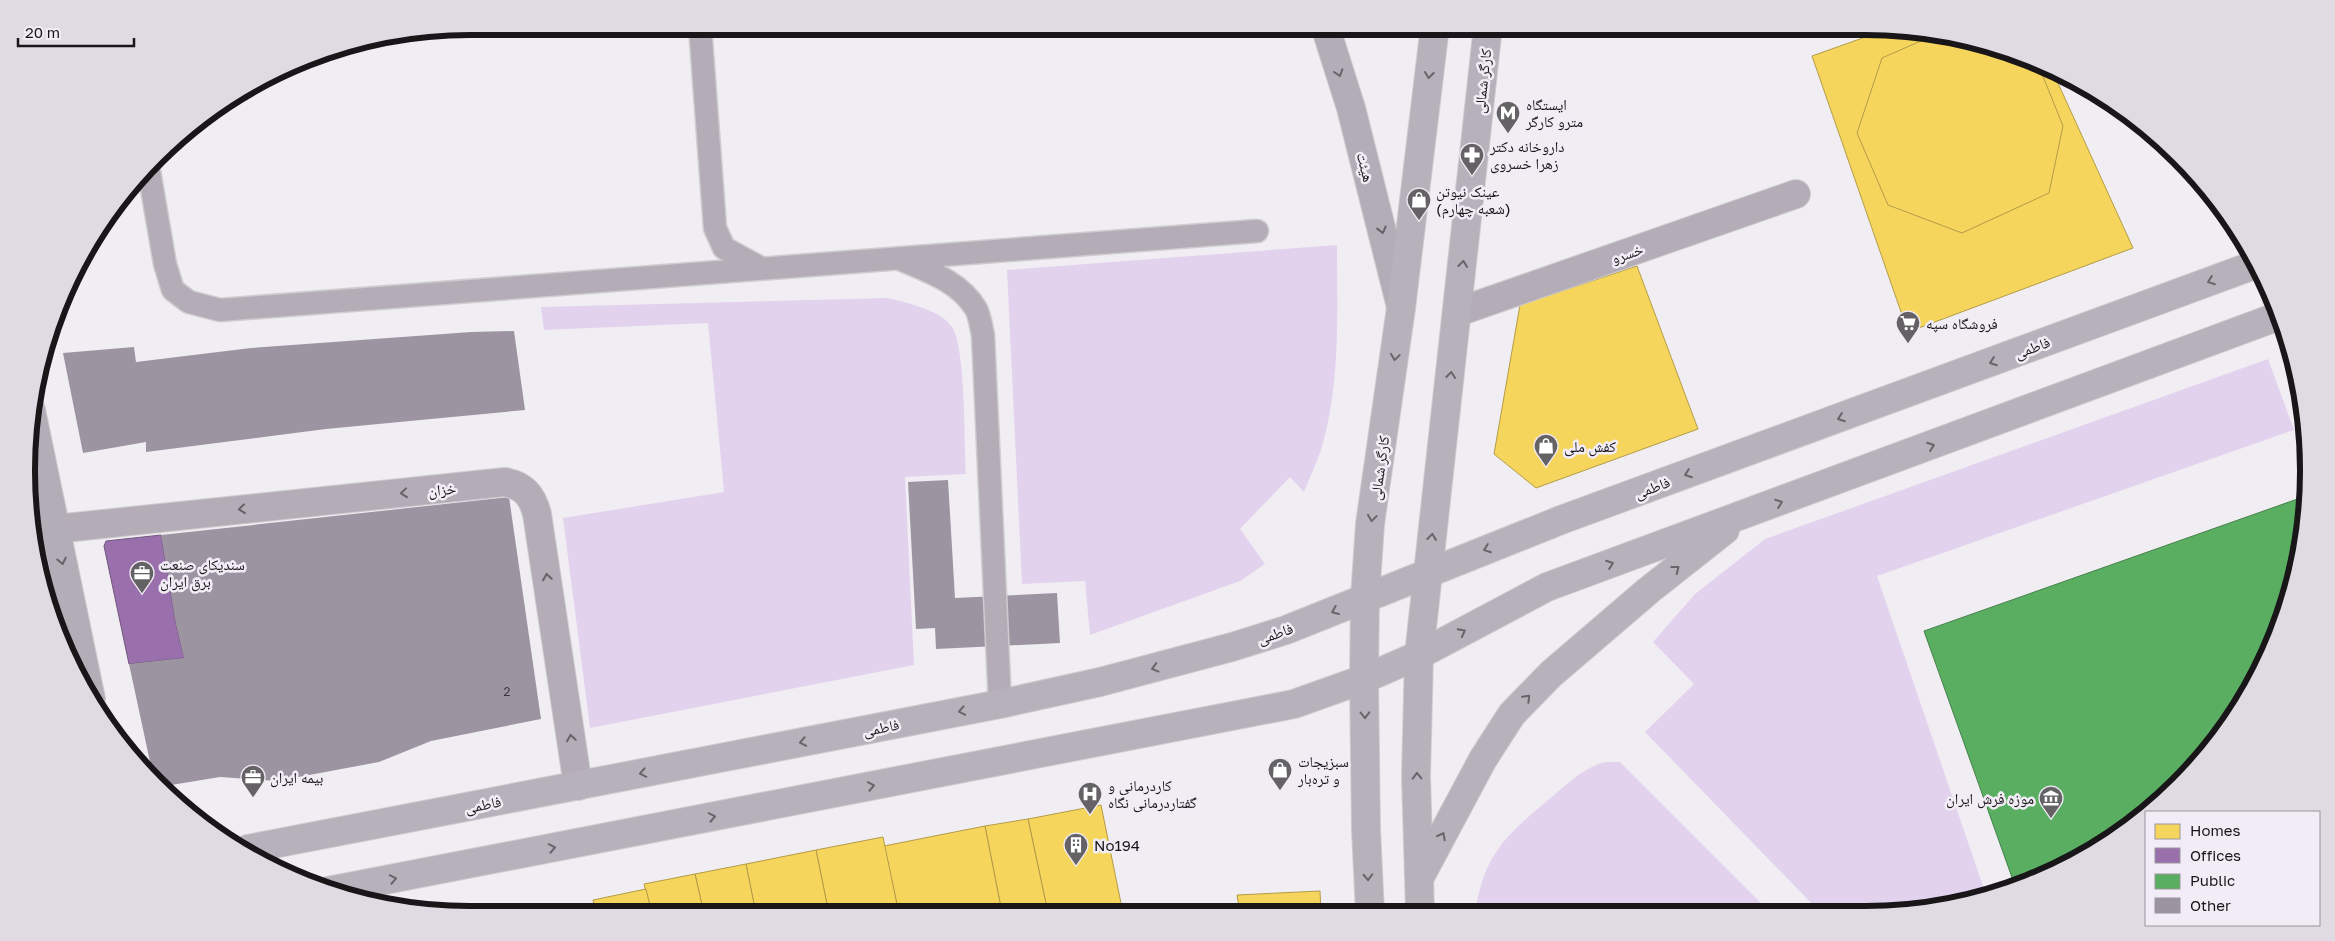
<svg xmlns="http://www.w3.org/2000/svg" width="2335" height="941" font-family="'Golos Text','Noto Naskh Arabic',sans-serif">
	<style>
		.green { fill: #e3d2ee }
		.homes { fill: #f6d55c; stroke: #b39c48 }
		.offices { fill: #9970ab; stroke: #72557f }
		.public { fill: #5aae61; stroke: #46804b }
		.building { fill: #9d94a2 }
		.lines { fill: none; stroke-linecap: round; stroke-linejoin: round }
		.lane-casing { stroke: #cecccf; stroke-width: 25 }
		.street-casing { stroke: #cecccf; stroke-width: 30 }
		.secondary-casing { stroke: #cecccf; stroke-width: 30 }
		.primary-casing { stroke: #cecccf; stroke-width: 30 }
		.lane { stroke: #b4adb7; stroke-width: 22 }
		.street { stroke: #b4adb7; stroke-width: 28 }
		.secondary { stroke: #b2adb7; stroke-width: 28 }
		.primary { stroke: #b6b1ba; stroke-width: 28 }
		.oneway { stroke: #656268 }
		.oneway2 { stroke: #67646a }
		.oneway3 { stroke: #666268 }
		.labels { text-anchor: middle; dominant-baseline: central; stroke-width: 5; stroke-linejoin: round; paint-order: stroke }
		.number-label { font-size: 12px; fill: #39363b }
		.street-label { font-size: 15px; fill: #181619; stroke: #f1ecf5 }
		.poi-label { font-size: 15px; fill: #181619; stroke: #f1ecf5; text-anchor: start }
		.rim { fill: none; stroke: #181619; stroke-width: 6 }
	</style>
	<rect width="100%" height="100%" fill="#f1eef3"/>
	<!-- green -->
	<g class="green">
		<path d="M1337,245C1337,314 1341,387 1320,453C1315,466 1309,479 1304,492L1290,477L1240,529L1265,564L1240,581L1090,635L1085,581L1022,584L1007,270Z"/>
		<path d="M887,298C905,302 941,310 952,327C966,347 964,445 966,474L905,477L914,665L590,728L563,518L724,492L708,323L544,330L541,307Z"/>
		<path d="M2268,359L2294,430L1877,576L1985,892L1923,911H1819L1645,732L1694,684L1653,642L1695,594L1765,539Z"/>
		<path d="M1605,762H1620L1769,911L1476,912C1476,901 1479,892 1482,882C1495,841 1523,822 1554,795C1571,781 1583,768 1605,762Z"/>
	</g>
	<!-- homes -->
	<g class="homes">
		<path d="M1885,30L2007,50L2052,70L2133,248L1908,332L1812,56Z"/>
		<path d="M1930,37L2007,50L2038,64L2063,126L2049,193L1962,233L1888,205L1857,133L1882,58Z"/>
		<path d="M1637,266L1698,429L1536,488L1494,454L1520,305Z"/>
		<path d="M1101,805L1123,913H1048L1028,819Z"/>
		<path d="M1028,819L1048,913H1002L985,826Z"/>
		<path d="M985,826L1002,913L899,914L884,846Z"/>
		<path d="M883,837L899,914H829L816,850Z"/>
		<path d="M816,850L829,914H756L746,864Z"/>
		<path d="M746,864L756,914H704L695,874Z"/>
		<path d="M695,874L704,914H652L644,884Z"/>
		<path d="M646,889L652,914H596L593,900Z"/>
		<path d="M1320,891L1321,913H1240L1237,895Z"/>
	</g>
	<!-- offices -->
	<path class="offices" d="M161,535L176,624L184,658L129,664L104,546L106,541Z"/>
	<!-- public -->
	<path class="public" d="M2306,496L2305,528L2285,613L2234,717L2157,805L2061,869L2014,883L1924,631Z"/>
	<!-- building -->
	<g class="building">
		<path d="M514,331L525,410L326,429L146,452V442L83,453L63,353L134,347L136,362L251,348L471,332Z"/>
		<path d="M948,480L955,598L1057,593L1060,643L936,649L935,628L916,629L908,482Z"/>
		<path d="M509,497L541,719L431,741L379,762L277,781L220,777L165,786L152,771L129,664L184,658L176,624L161,535Z"/>
	</g>
	<g class="lines">
		<defs>
			<g id="lane">
				<path d="M700,26L715,228L724,248L761,268"/>
				<path d="M149,171L165,264L173,290L189,302L220,310L1257,231"/>
				<path d="M902,260C930,272 960,282 976,309C980,316 981,327 983,335L1000,704"/>
			</g>
			<g id="street">
				<path d="M1458,312L1796,194"/>
				<path d="M55,529L505,482C524,486 532,495 537,514L578,786"/>
			</g>
			<g id="secondary">
				<path d="M1325,26L1351,108L1401,307"/>
				<path d="M31,410L91,699"/>
			</g>
			<g id="primary">
				<path d="M248,849L1000,704L1100,682L1232,647L1286,630L1561,520L2257,264"/>
				<path d="M1420,877L1483,759L1512,714L1551,674L1649,590L1725,530"/>
				<path d="M328,891L1294,704L1364,679L1419,655L1547,587L2279,316"/>
				<path d="M1370,912L1366,830L1364,679L1365,598L1370,524L1401,308L1435,26"/>
				<path d="M1420,912L1416,776L1419,655L1488,26"/>
			</g>
		</defs>
		<!-- lane casing -->
		<use href="#lane" class="lane-casing"/>
		<!-- street casing -->
		<use href="#street" class="street-casing"/>
		<!-- secondary casing -->
		<use href="#secondary" class="secondary-casing"/>
		<!-- primary casing -->
		<use href="#primary" class="primary-casing"/>
		<!-- lane -->
		<use href="#lane" class="lane"/>
		<!-- street -->
		<use href="#street" class="street"/>
		<!-- secondary -->
		<use href="#secondary" class="secondary"/>
		<!-- primary -->
		<use href="#primary" class="primary"/>
	</g>
	<!-- one-way arrows -->
	<defs><path id="oneway-chevron" d="M-2-3.5L2.5 0L-2 3.5" fill="none" stroke-width="1.6" stroke-linecap="round" stroke-linejoin="round" transform="scale(1.25)"/></defs>
	<g class="oneway">
		<use href="#oneway-chevron" transform="translate(1339 73) rotate(72)"/>
		<use href="#oneway-chevron" transform="translate(1382 230) rotate(76)"/>
		<use href="#oneway-chevron" transform="translate(62 561) rotate(78)"/>
	</g>
	<g class="oneway2">
		<use href="#oneway-chevron" transform="translate(1429 75) rotate(97)"/>
		<use href="#oneway-chevron" transform="translate(1463 264) rotate(-84)"/>
		<use href="#oneway-chevron" transform="translate(2211 281) rotate(160)"/>
		<use href="#oneway-chevron" transform="translate(1395 357) rotate(98)"/>
		<use href="#oneway-chevron" transform="translate(1993 362) rotate(160)"/>
		<use href="#oneway-chevron" transform="translate(1451 375) rotate(-83)"/>
		<use href="#oneway-chevron" transform="translate(1841 418) rotate(160)"/>
		<use href="#oneway-chevron" transform="translate(1931 446) rotate(-20)"/>
		<use href="#oneway-chevron" transform="translate(1688 474) rotate(160)"/>
		<use href="#oneway-chevron" transform="translate(1779 503) rotate(-20)"/>
		<use href="#oneway-chevron" transform="translate(1372 518) rotate(98)"/>
		<use href="#oneway-chevron" transform="translate(1432 537) rotate(-83)"/>
		<use href="#oneway-chevron" transform="translate(1487 549) rotate(159)"/>
		<use href="#oneway-chevron" transform="translate(1610 564) rotate(-20)"/>
		<use href="#oneway-chevron" transform="translate(1676 569) rotate(-38)"/>
		<use href="#oneway-chevron" transform="translate(1335 611) rotate(157)"/>
		<use href="#oneway-chevron" transform="translate(1462 632) rotate(-28)"/>
		<use href="#oneway-chevron" transform="translate(1155 668) rotate(165)"/>
		<use href="#oneway-chevron" transform="translate(1527 698) rotate(-46)"/>
		<use href="#oneway-chevron" transform="translate(962 711) rotate(169)"/>
		<use href="#oneway-chevron" transform="translate(1365 715) rotate(89)"/>
		<use href="#oneway-chevron" transform="translate(803 742) rotate(169)"/>
		<use href="#oneway-chevron" transform="translate(643 773) rotate(169)"/>
		<use href="#oneway-chevron" transform="translate(1417 776) rotate(-91)"/>
		<use href="#oneway-chevron" transform="translate(871 786) rotate(-11)"/>
		<use href="#oneway-chevron" transform="translate(712 817) rotate(-11)"/>
		<use href="#oneway-chevron" transform="translate(1442 836) rotate(-62)"/>
		<use href="#oneway-chevron" transform="translate(552 848) rotate(-11)"/>
		<use href="#oneway-chevron" transform="translate(1368 877) rotate(87)"/>
		<use href="#oneway-chevron" transform="translate(393 879) rotate(-11)"/>
	</g>
	<g class="oneway3">
		<use href="#oneway-chevron" transform="translate(404 493) rotate(174)"/>
		<use href="#oneway-chevron" transform="translate(242 509) rotate(174)"/>
		<use href="#oneway-chevron" transform="translate(547 577) rotate(-99)"/>
		<use href="#oneway-chevron" transform="translate(571 738) rotate(-99)"/>
	</g>
	<!-- icons -->
	<defs>
		<symbol id="metro-pin" viewBox="-11 -11 22 30"><path d="M0 17L-7.5 6A9.5 9.5 0 1 1 7.5 6Z" fill="#646265" stroke="#f1ecf5"/><path d="M-5.5 5V-5H-3L0 0L3-5H5.5V5H3V-.5L0 4L-3-.5V5Z" fill="#fff"/></symbol>
		<symbol id="pharmacy-pin" viewBox="-11 -11 22 30"><path d="M0 17L-7.5 6A9.5 9.5 0 1 1 7.5 6Z" fill="#646265" stroke="#f1ecf5"/><path d="M-2-6h4v4h4v4h-4v4h-4v-4h-4v-4h4Z" fill="#fff"/></symbol>
		<symbol id="shop-pin" viewBox="-11 -11 22 30"><path d="M0 17L-7.5 6A9.5 9.5 0 1 1 7.5 6Z" fill="#646265" stroke="#f1ecf5"/><path d="M-5-2.5h2.3a2.7 3.5 0 0 1 5.4 0H5L5.5 6h-11ZM-1.5-2.5h3a1.5 2.3 0 0 0-3 0Z" fill="#fff"/></symbol>
		<symbol id="supermarket-pin" viewBox="-11 -11 22 30"><path d="M0 17L-7.5 6A9.5 9.5 0 1 1 7.5 6Z" fill="#646265" stroke="#f1ecf5"/><path d="M-6-5.5h2.5l.6 2H6L4.5 2H-2.5L-4.4-4H-6ZM-1.5 3.2a1.3 1.3 0 1 0 .1 0ZM3 3.2a1.3 1.3 0 1 0 .1 0Z" fill="#fff"/></symbol>
		<symbol id="office-pin" viewBox="-11 -11 22 30"><path d="M0 17L-7.5 6A9.5 9.5 0 1 1 7.5 6Z" fill="#646265" stroke="#f1ecf5"/><path d="M-6-3h4V-5.5h4V-3h4V5H-6ZM-1-4.5V-3h2v-1.5ZM-6 0V1H6V0Z" fill="#fff"/></symbol>
		<symbol id="hospital-pin" viewBox="-11 -11 22 30"><path d="M0 17L-7.5 6A9.5 9.5 0 1 1 7.5 6Z" fill="#646265" stroke="#f1ecf5"/><path d="M-5-5h3v3.5h4V-5h3V5h-3V1.5h-4V5h-3Z" fill="#fff"/></symbol>
		<symbol id="museum-pin" viewBox="-11 -11 22 30"><path d="M0 17L-7.5 6A9.5 9.5 0 1 1 7.5 6Z" fill="#646265" stroke="#f1ecf5"/><path d="M0-6L6-3V-2H-6V-3ZM-5-1h2V3h-2ZM-1-1h2V3h-2ZM3-1h2V3H3ZM-6 4H6V6H-6Z" fill="#fff"/></symbol>
		<symbol id="building-pin" viewBox="-11 -11 22 30"><path d="M0 17L-7.5 6A9.5 9.5 0 1 1 7.5 6Z" fill="#646265" stroke="#f1ecf5"/><path d="M-4-6H4V6H1V3H-1V6H-4ZM-2.5-4.3h1.7v1.8h-1.7ZM.8-4.3h1.7v1.8H.8ZM-2.5-1h1.7V.8h-1.7ZM.8-1h1.7V.8H.8Z" fill="#fff"/></symbol>
	</defs>
	<g fill-rule="evenodd">
		<use href="#metro-pin" x="1494" y="99" width="28" height="38"/>
		<use href="#pharmacy-pin" x="1458" y="141" width="28" height="38"/>
		<use href="#shop-pin" x="1405" y="186" width="28" height="38"/>
		<use href="#supermarket-pin" x="1894" y="309" width="28" height="38"/>
		<use href="#shop-pin" x="1532" y="432" width="28" height="38"/>
		<use href="#office-pin" x="128" y="559" width="28" height="38"/>
		<use href="#shop-pin" x="1266" y="756" width="28" height="38"/>
		<use href="#office-pin" x="239" y="763" width="28" height="38"/>
		<use href="#hospital-pin" x="1076" y="780" width="28" height="38"/>
		<use href="#museum-pin" x="2037" y="784" width="28" height="38"/>
		<use href="#building-pin" x="1062" y="831" width="28" height="38"/>
	</g>
	<g class="labels">
		<!-- number labels -->
		<g class="number-label">
			<text x="507" y="691">2</text>
		</g>
		<!-- street labels -->
		<g class="street-label">
			<text transform="translate(1482 81) rotate(-84)">کارگر شمالی</text>
			<text transform="translate(1366 167) rotate(76)">هیئت</text>
			<text transform="translate(1627 253) rotate(-19)">خسرو</text>
			<text transform="translate(2032 347) rotate(-20)">فاطمی</text>
			<text transform="translate(1379 468) rotate(-82)">کارگر شمالی</text>
			<text transform="translate(1652 487) rotate(-20)">فاطمی</text>
			<text transform="translate(442 489) rotate(-6)">خزان</text>
			<text transform="translate(1275 633) rotate(-19)">فاطمی</text>
			<text transform="translate(881 727) rotate(-11)">فاطمی</text>
			<text transform="translate(483 804) rotate(-11)">فاطمی</text>
		</g>
		<!-- poi labels -->
		<g class="poi-label">
			<text x="1526" y="104">ایستگاه<tspan x="1526" dy="17">مترو کارگر</tspan></text>
			<text x="1490" y="146">داروخانه دکتر<tspan x="1490" dy="17">زهرا خسروی</tspan></text>
			<text x="1436" y="191">عینک نیوتن<tspan x="1436" dy="17">(شعبه چهارم)</tspan></text>
			<text x="1926" y="323">فروشگاه سپه</text>
			<text x="1564" y="446">کفش ملی</text>
			<text x="160" y="564">سندیکای صنعت<tspan x="160" dy="17">برق ایران</tspan></text>
			<text x="1298" y="761">سبزیجات<tspan x="1298" dy="17">و تره‌بار</tspan></text>
			<text x="270" y="777">بیمه ایران</text>
			<text x="1108" y="785">کاردرمانی و<tspan x="1108" dy="17">گفتاردرمانی نگاه</tspan></text>
			<text x="2034" y="798" text-anchor="end">موزه فرش ایران</text>
			<text x="1094" y="845">No194</text>
		</g>
	</g>
	<!-- crop -->
	<path d="M0 0H2335V941H0ZM470 35H1865A435 435 0 0 1 2300 470V471A435 435 0 0 1 1865 906H470A435 435 0 0 1 35 471V470A435 435 0 0 1 470 35Z" fill="#e0dbe3" fill-rule="evenodd"/>
	<path class="rim" d="M470 35H1865A435 435 0 0 1 2300 470V471A435 435 0 0 1 1865 906H470A435 435 0 0 1 35 471V470A435 435 0 0 1 470 35Z"/>
	<!-- legend -->
	<rect x="2145" y="811" width="175" height="115" fill="#f1ecf5" stroke="#9a969d"/>
	<rect x="2155" y="824" width="25" height="15" fill="#f6d55c" stroke="#9a969d"/>
	<text x="2190" y="836" font-size="15" fill="#181619">Homes</text>
	<rect x="2155" y="848" width="25" height="15" fill="#9970ab" stroke="#9a969d"/>
	<text x="2190" y="861" font-size="15" fill="#181619">Offices</text>
	<rect x="2155" y="874" width="25" height="15" fill="#5aae61" stroke="#9a969d"/>
	<text x="2190" y="886" font-size="15" fill="#181619">Public</text>
	<rect x="2155" y="898" width="25" height="15" fill="#9d94a2" stroke="#9a969d"/>
	<text x="2190" y="911" font-size="15" fill="#181619">Other</text>
	<!-- scale -->
	<path d="M18 38v8h116v-8" fill="none" stroke="#181619" stroke-width="2.5"/>
	<text x="25" y="38" font-size="15" fill="#181619" stroke="#f1ecf5" stroke-width="4" paint-order="stroke">20 m</text>
</svg>
